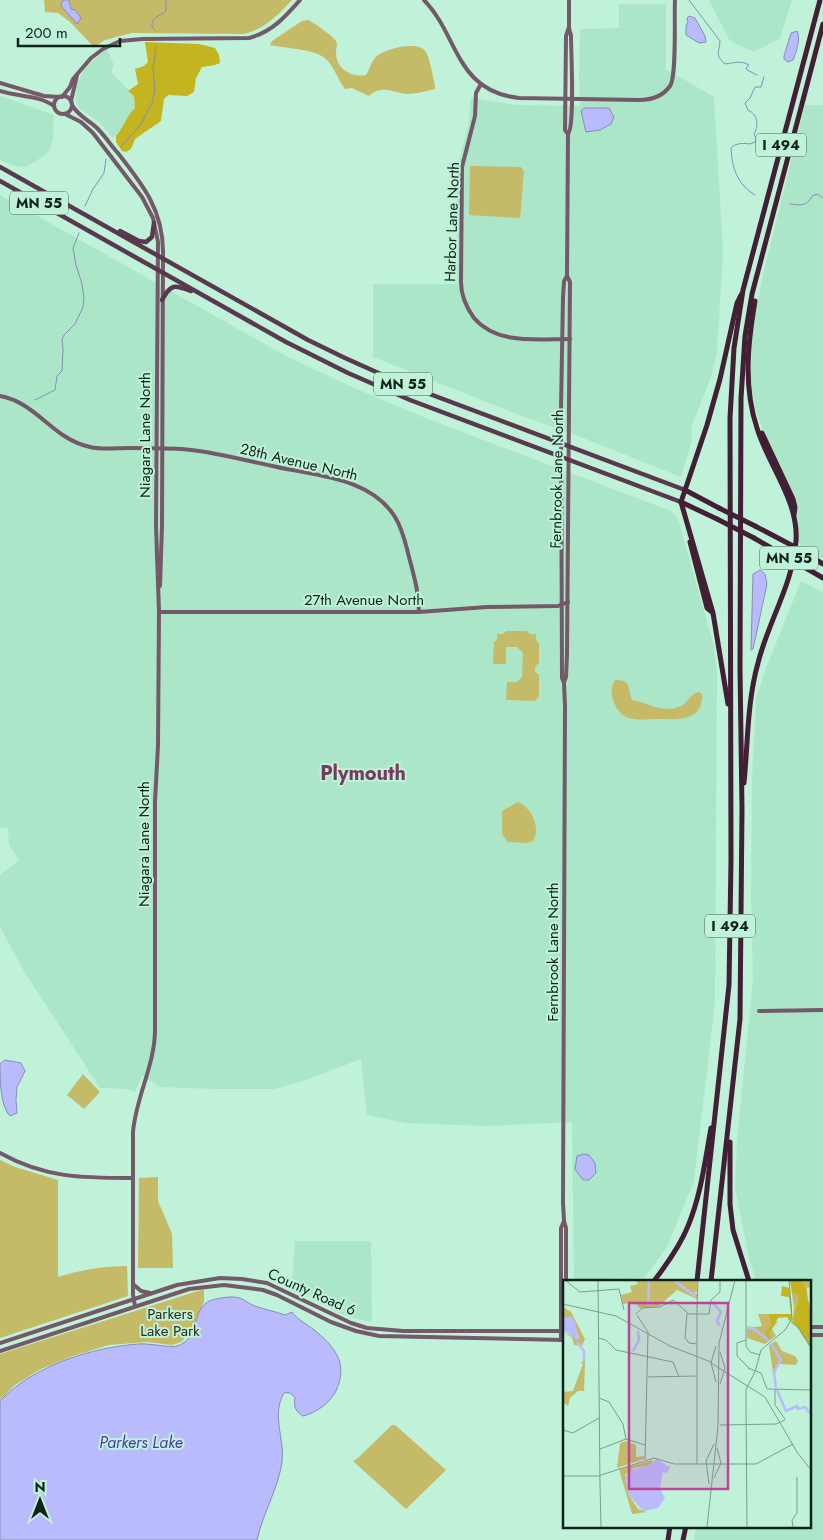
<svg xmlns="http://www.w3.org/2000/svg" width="823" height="1540" font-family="Jost,sans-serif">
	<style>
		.built { fill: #ace6c8 }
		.green { fill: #c4ba68 }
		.forest { fill: #c4b420 }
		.water { fill: #b9bbfc; stroke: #868db8 }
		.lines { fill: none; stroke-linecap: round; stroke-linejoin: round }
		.stream { stroke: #868db8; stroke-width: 1 }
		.secondary { stroke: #745969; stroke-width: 4 }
		.primary { stroke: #59394d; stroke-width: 4.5 }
		.highway { stroke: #421f35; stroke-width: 5 }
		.highway-bridge { stroke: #421f35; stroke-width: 5 }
		.labels { text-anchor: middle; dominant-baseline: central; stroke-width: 4; stroke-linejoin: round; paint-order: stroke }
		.shield { fill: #bff2d8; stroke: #446153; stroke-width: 1 }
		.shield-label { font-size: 14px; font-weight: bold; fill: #0f231a }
		.street-label { font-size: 15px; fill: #0f231a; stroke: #bff2d8 }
		.park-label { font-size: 15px; fill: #2f2c16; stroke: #bff2d8 }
		.water-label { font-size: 16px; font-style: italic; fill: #4937b0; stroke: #bff2d8 }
		.district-label { font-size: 20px; font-weight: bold; fill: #773a61; stroke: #bff2d8 }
		.inset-river { fill: none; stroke: #b9bbfc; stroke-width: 2.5 }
		.inset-road { fill: none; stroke: #799f8c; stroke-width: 1 }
		.view { fill: #be4497; fill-opacity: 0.15; stroke: #be4497; stroke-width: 2.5 }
		.inset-edge { fill: none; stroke: #0f231a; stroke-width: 2.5 }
	</style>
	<rect width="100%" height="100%" fill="#bff2d8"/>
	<!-- built -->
	<g class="built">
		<path d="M709,0H792L780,38L754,52L730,41Z"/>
		<path d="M619,4H666V69L714,97L723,250L717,353L711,377L691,428L692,440L681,477L578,436L514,413L373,357V284H457V169L468,127L471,98L517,105L580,106L579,77L580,29L619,28Z"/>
		<path d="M107,49L114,65L111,72L134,96L136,102L135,108L131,112L123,128L113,138L99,122L81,110L78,107L76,100V86L83,71L91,62Z"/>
		<path d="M0,96L54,115L53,139L50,149L45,155L28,166L21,167L12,165L0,160Z"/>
		<path d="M805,105H823V559L803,548L798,541L797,502L768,443L756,411L750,377L754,323L763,274Z"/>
		<path d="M0,195L290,358L352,387L428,419L671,511L678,519L714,646L717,673L715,1002L694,1181L667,1247L644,1278L574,1280L572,1122L486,1126L405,1123L367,1115L361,1059L303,1081L275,1089H212L160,1087L142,1076L135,1092L127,1089L100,1088L25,973L0,927V875L19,860L9,844L8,828H0Z"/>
		<path d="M801,581L823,592V1540H694L696,1526H809V1281H756L749,1258L735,1188L737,1140L753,980L751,897L752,780L756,699L766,668Z"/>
		<path d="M295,1241H371L372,1322L350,1317L339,1313L292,1286Z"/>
	</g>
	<!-- green -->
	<g class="green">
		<path d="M44,0H292C277,16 265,29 243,34L132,33L105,40L94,47L70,22L58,13L45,12Z"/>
		<path d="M308,20C313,22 333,36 336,41C338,46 336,48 336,53C336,69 352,78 366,75C370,69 372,59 378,55C387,49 418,40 426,52C430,59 433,77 435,86V89C426,91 416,94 407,94C393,93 382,84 369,96L352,88L345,89C338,80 335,69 328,61C317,48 286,49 270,45L272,41L302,21Z"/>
		<path d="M470,166L521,167L524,171L520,218L469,215Z"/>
		<path d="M506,631H527L530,634H536V640L539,643V663L535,667V672L539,675V696L535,701L506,700L507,682H517L522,677L523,653L517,647H506V664H493L494,642L497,640V634H503Z"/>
		<path d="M615,680C633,680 627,689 632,700C650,703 663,714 681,706C690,701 687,696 699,692L702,694C703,723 677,719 656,719C647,719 635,721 626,717C614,710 607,691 615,680Z"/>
		<path d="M518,802C532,808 541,828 533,841L527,843L508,842L502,834V811Z"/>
		<path d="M83,1074L100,1092L84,1109L67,1095Z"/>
		<path d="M0,1160L15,1167L58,1180V1277C81,1270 103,1266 127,1266L128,1296L0,1338Z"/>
		<path d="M158,1177V1201L172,1234L173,1268H138L139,1178Z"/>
		<path d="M204,1289V1302L190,1333L181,1342L172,1345L147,1342L109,1345L73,1356L41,1369L15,1385L0,1400V1354Z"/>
		<path d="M392,1425H395L446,1470L406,1509L353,1461L359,1457Z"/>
	</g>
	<!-- forest -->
	<path class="forest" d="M145,42L199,44L215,48L219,55L220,63L215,65L202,67L196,78L194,92L187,96L168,95L164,99L161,121L135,139L131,149L126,152L122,151L116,142V136C124,127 127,115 135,108L134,96L128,91L138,84L135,69L144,66L148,62Z"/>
	<!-- water -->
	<g class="water">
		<path d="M63,0H69L71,9L75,10L81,18L77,24L62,7L61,4Z"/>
		<path d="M689,16L695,18L705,36L706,42L699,43L686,35V26L688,22L687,18Z"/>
		<path d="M797,31C801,38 796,53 793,60L788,62L784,59V56L791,33Z"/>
		<path d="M584,108H609L614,117L611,124L600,130L586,132L581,111Z"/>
		<path d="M760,570L765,574L767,584L753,649L751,650L753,574Z"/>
		<path d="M5,1060L21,1063L25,1071L17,1087L16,1100L17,1113L10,1116C0,1106 0,1079 0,1064Z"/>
		<path d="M584,1154L589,1155L595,1163L596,1173L589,1180H583L575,1169L577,1156Z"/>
		<path d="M228,1297C245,1296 244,1303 258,1307C267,1310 277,1312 285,1315L292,1312C298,1320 305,1323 313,1329C334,1346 349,1362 336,1391C330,1403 316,1413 303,1416C296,1412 293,1406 295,1398C292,1394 290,1392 284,1393C271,1415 285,1439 282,1462C278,1489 263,1513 257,1540H0V1401C33,1366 92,1347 139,1344C150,1343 169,1348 177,1346C199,1339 192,1314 206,1303C211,1299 222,1298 228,1297Z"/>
	</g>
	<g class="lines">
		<!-- stream -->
		<g class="stream">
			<path d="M689,0L720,41C719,53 715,55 725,64C734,63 741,60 749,65L746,68L747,70L757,75"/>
			<path d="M156,31L152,27C151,16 160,17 166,11V0"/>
			<path d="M121,147L141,124L152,103L155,91L153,69L156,47"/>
			<path d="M755,195C737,184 732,168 731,148C735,143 744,143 750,144L757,141L754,134C759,125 758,115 748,110L745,103L750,98L755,87H761L764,77"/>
			<path d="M790,204C799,205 807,207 812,196L817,194L823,198"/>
			<path d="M85,206L93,189L104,173L106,159"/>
			<path d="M35,400L55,390L57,376L62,371L63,349L62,340L64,335L75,324L83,307L84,298L82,284L76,265L73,248L79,233"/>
		</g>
		<!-- secondary -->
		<g class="secondary">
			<path d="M424,0C459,36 455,91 519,98L639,100C651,100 663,96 670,86C677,76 674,16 675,0"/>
			<path d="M0,83L44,96L60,97"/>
			<path d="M481,84L476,93L475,116L462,167L461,282C461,295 466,307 474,318C497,345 537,339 570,339"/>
			<path d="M0,91C18,97 39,95 54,106"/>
			<circle cx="63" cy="105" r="9"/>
			<path d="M62,97L70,87L73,79L91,58L103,49L120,41L142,39L249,38C272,32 285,17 300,0"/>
			<path d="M71,101L77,75"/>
			<path d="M72,105C78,116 89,120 97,128C105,136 110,144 117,152C142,184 163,209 163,252L162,525L160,586"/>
			<path d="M65,114L81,122L93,133L142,197L153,218L158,242L156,526L159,612L158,745L155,802V1032C154,1067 136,1097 133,1132V1295L135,1306"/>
			<path d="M568,134C575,126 571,52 571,36L569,28"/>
			<path d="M0,396C38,403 52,439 90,447C102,450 116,448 128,448C146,448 163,448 181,449C213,451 246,461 277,467C318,476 371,478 395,517C402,528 405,541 408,553C413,573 419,591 419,612"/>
			<path d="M159,612H419L487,607L558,606L568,602"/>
			<path d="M564,682L566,677L567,654L570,282L567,276"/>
			<path d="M759,1011L823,1010"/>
			<path d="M0,1153C45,1178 82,1178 132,1178"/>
			<path d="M566,1281V1228L564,1221L563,1203L565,706L564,683L562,678L561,408L563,297L564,281L567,276L568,134L565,130L566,36L569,27V0"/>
			<path d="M133,1284L141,1291L150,1293"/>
			<path d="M809,1327H823"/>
			<path d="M809,1335H823"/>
			<path d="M561,1340V1228L564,1221"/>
			<path d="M0,1343L177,1285L220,1278L242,1279L267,1283L351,1323L367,1328L403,1331H564"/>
			<path d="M0,1351L189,1289L224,1285L263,1290L277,1295L331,1322L356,1331L379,1336L564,1340"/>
		</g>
		<!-- primary -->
		<g class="primary">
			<path d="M0,167L308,340L345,358L403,384L685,490"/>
			<path d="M0,181L286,342L348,373L410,400L681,502"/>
			<path d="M120,231L139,241L146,242L152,237L154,223"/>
			<path d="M162,300C171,283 175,285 191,291"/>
		</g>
		<!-- highway -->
		<g class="highway">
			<path d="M762,433L793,499L795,507L794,515"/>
			<path d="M685,490L719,508"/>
			<path d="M681,502L717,519"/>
			<path d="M755,526L795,547L823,564"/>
			<path d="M754,538L823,578"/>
			<path d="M690,542L707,608L712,612"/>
			<path d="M728,704L713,613L681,502L707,425L720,379L737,303L741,295"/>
			<path d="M744,783C748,743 747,702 758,663C768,622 793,584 796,541C799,501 768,465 757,428C743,386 748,343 755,301"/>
			<path d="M730,1142V1204L733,1230L749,1281"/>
			<path d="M654,1281C667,1264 680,1246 688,1226C701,1195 705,1161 711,1128"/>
			<path d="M697,1281L729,985L731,860L730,418L734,348L743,290L820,0"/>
			<path d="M711,1281L740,1019L742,809L740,668L741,398L745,336L752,294L823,24"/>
			<path d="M668,1540L670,1526"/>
			<path d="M683,1540L686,1526"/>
		</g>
		<!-- highway-bridge -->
		<g class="highway-bridge">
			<path d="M719,508L755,526"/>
			<path d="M717,519L754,538"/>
		</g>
	</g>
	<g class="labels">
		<!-- shield labels -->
		<g class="shield">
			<rect x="756" y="133.5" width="50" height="23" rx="4"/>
			<rect x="10" y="191.5" width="58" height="23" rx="4"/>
			<rect x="374" y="372.5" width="58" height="23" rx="4"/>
			<rect x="760" y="546.5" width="58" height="23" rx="4"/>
			<rect x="705" y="914.5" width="50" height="23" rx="4"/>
		</g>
		<g class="shield-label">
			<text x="781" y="145">I 494</text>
			<text x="39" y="203">MN 55</text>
			<text x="403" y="384">MN 55</text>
			<text x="789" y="558">MN 55</text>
			<text x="730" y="926">I 494</text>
		</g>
		<!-- street labels -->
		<g class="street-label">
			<text transform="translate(452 222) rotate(-88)">Harbor Lane North</text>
			<text transform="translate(145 435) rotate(-90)">Niagara Lane North</text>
			<text transform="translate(299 462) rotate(13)">28th Avenue North</text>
			<text transform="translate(557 479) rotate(-89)">Fernbrook Lane North</text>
			<text x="364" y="600">27th Avenue North</text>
			<text transform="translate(144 844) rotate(-90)">Niagara Lane North</text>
			<text transform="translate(553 952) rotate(-90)">Fernbrook Lane North</text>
			<text transform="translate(312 1292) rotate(24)">County Road 6</text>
		</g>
		<!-- park labels -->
		<g class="park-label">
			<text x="170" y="1314">Parkers<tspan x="170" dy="17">Lake Park</tspan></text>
		</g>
		<!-- water labels -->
		<g class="water-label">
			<text x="141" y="1442">Parkers Lake</text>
		</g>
		<!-- district labels -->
		<g class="district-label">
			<text x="363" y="773">Plymouth</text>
		</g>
	</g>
	<!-- overview -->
	<g transform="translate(563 1280)">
		<rect width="248" height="248" fill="#bff2d8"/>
		<path d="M72,0H134V12L130,13L134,14V19L114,10L96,26L77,28L71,22L60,24L58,15L69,12L67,6L75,4ZM227,0H247V7L244,8L247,60L229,42L231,28ZM0,27L8,32L22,59L19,66L11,65L9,57L0,53L16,58L9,37L0,39ZM195,34H206L208,42L215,41L209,49L213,56L202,64L184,58V48L199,46ZM213,61L219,71L232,76L235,81L233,85L216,84L210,93L206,65ZM17,82H22L21,111H15L7,118L5,126L0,122V112L10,111L20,84ZM63,161L73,165V177L81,176V179L54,188L57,163ZM90,180L88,185L71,188L62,195L65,214L75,229L84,232L69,234L56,189Z" fill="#c4ba68"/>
		<path d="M227,0H240L241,4L247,27V50L244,48L247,51V67L230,41L236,17L234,13H229ZM219,6L226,8L229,27V36L227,42L224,37L215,38L206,53L207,60L202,54L208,45L206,34H228L226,17L218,16Z" fill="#c4b420"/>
		<path d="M6,36L11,39L16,61L0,50V39ZM93,179L107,187L104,193L100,192L97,209L102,218L95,228L80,231L65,214L62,197L68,190L87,185Z" fill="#b9bbfc"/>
		<path class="inset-river" d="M112,1L133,17M149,22L158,32L154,41L157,46M85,26L86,0M184,47L193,50L206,61M14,62L21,71V82M208,64L218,80L214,86M70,71L76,60L75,51M213,108L211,93L214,86M214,110L223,131L234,126L235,129L242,127L248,134"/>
		<path class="inset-road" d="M2,0L17,12L56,9M35,0L37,206M183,0V66L187,72L197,75M56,9L61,30M0,24L53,36L107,66L148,82M134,27L135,0M124,33L122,58L126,63L134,64M73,34L79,28L97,27L110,20L126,34H146L148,20L157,12V0M74,35L85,52L82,180M228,42L236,48L248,68M134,56V184M134,56V26M35,58L43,60L53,70L110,82L116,97M183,60L174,63V76L186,88M157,72L162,88L157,104M148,83L202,117L234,172L248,190M185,88L198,93L204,109L248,110M85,97L133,96M153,102L148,83L153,66M212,109V125L222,139M36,118L46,122L60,144L63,159M183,125V109L192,92L198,70L222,50L229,39L226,0M183,125L184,247M157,145L213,144L222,140M0,150L10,153L36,138M63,159L82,165M37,169L63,159M0,196H35L91,178L111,184H193L230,164M151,198L158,183L154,168M146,204L143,181L151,164M37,205L38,247M144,247L155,146L156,63L172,0M230,247L229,240L234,233V197"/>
		<path class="view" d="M66,23H165V209H66Z"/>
		<rect width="248" height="248" class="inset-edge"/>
	</g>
	<!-- north arrow -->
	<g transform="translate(40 1500)" stroke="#bff2d8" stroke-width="4" paint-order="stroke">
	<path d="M0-4L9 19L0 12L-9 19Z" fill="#0f231a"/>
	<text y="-8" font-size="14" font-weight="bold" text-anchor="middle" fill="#0f231a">N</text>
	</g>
	<!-- scale -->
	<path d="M18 38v8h102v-8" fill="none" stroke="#0f231a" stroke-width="2.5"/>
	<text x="25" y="38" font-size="15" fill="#0f231a" stroke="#bff2d8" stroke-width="4" paint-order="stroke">200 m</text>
</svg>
